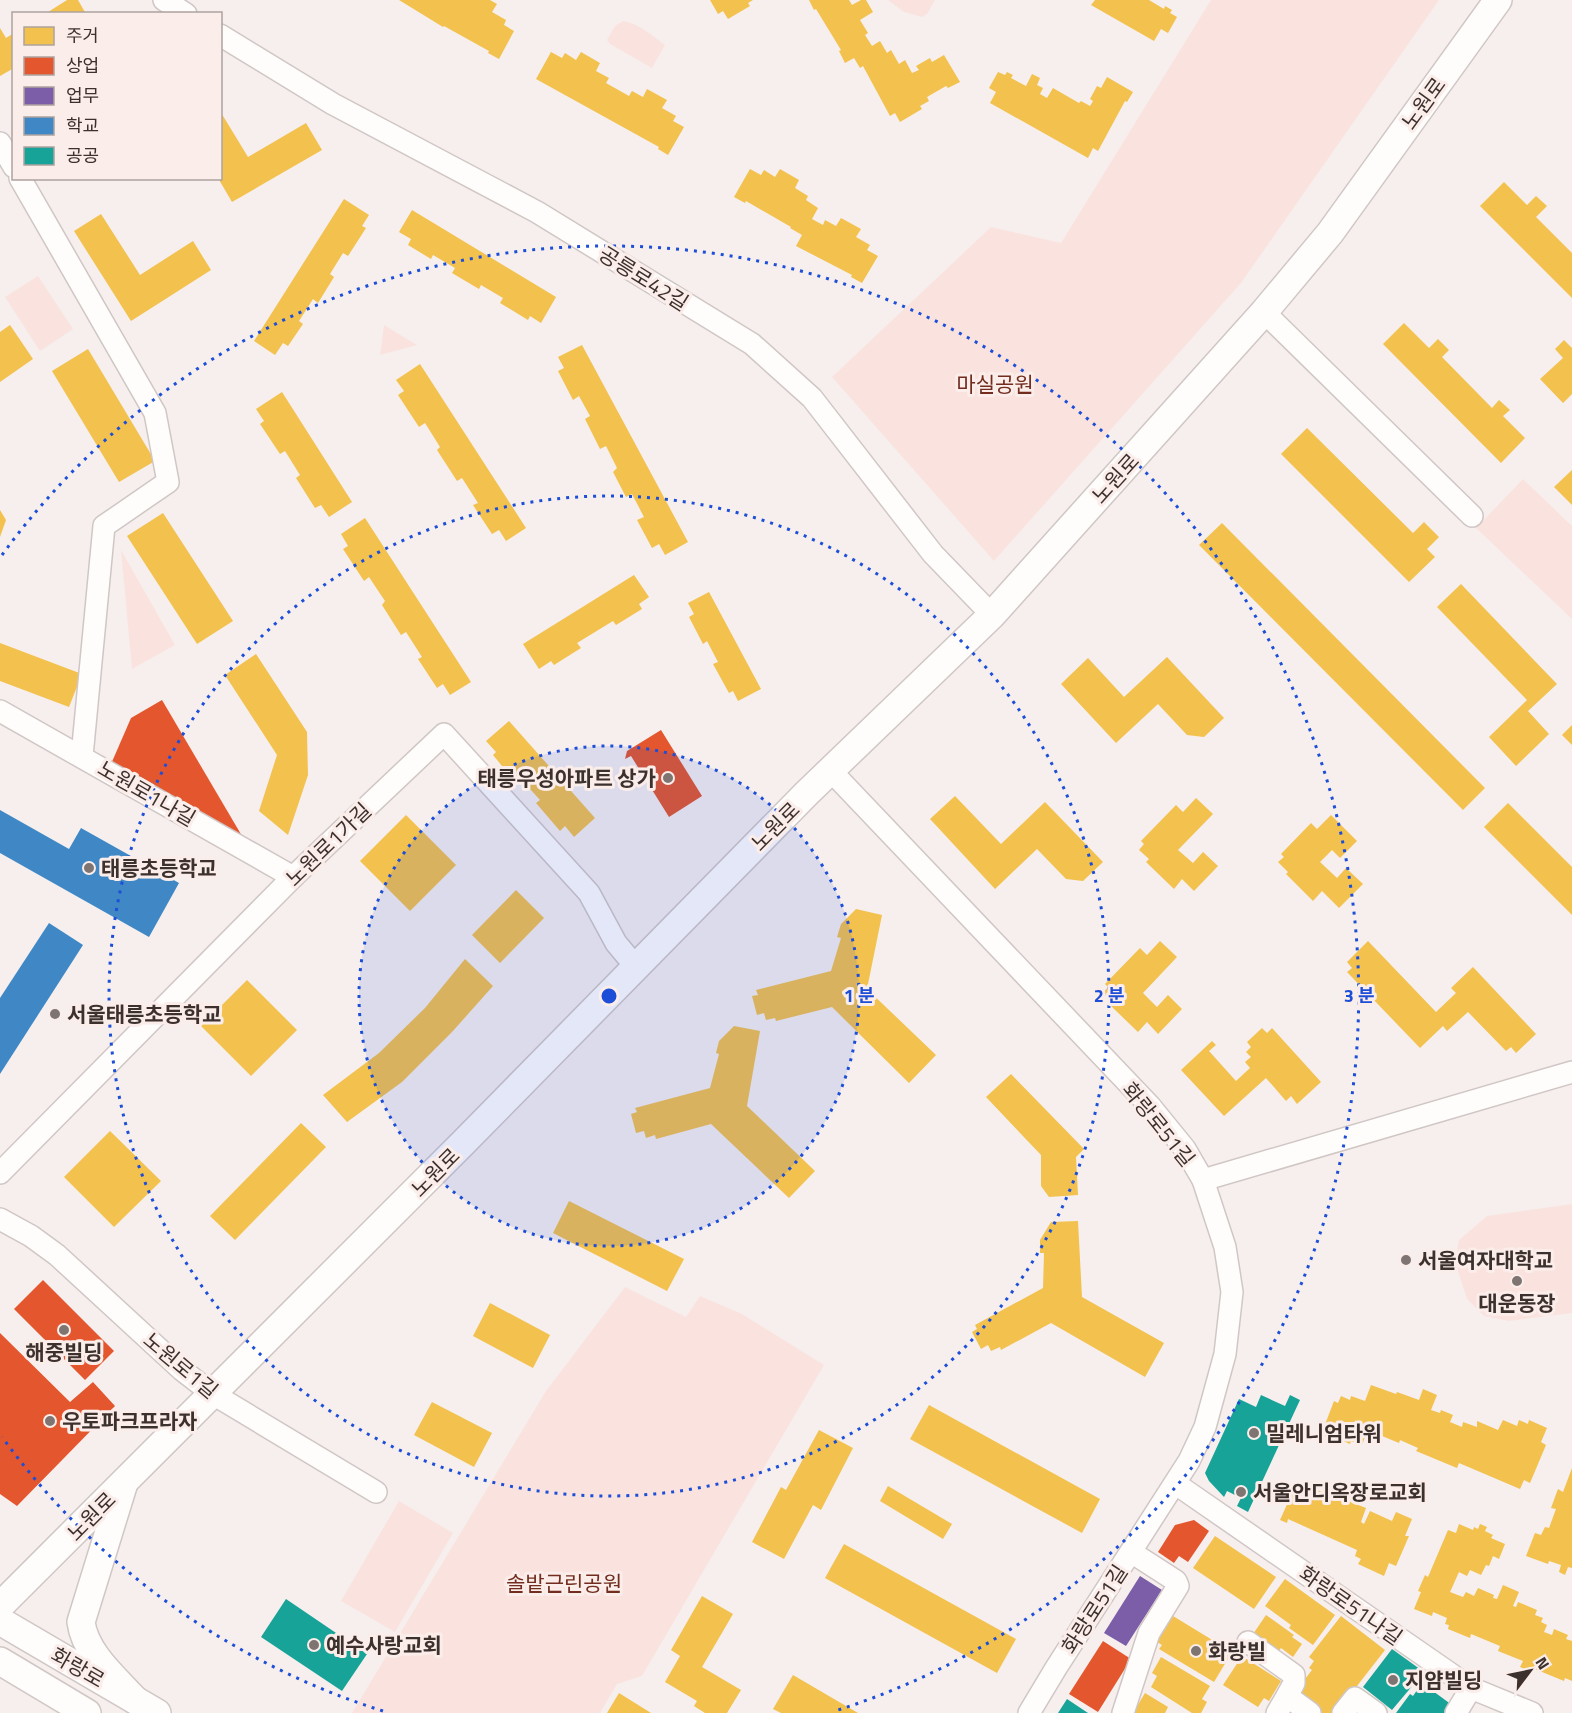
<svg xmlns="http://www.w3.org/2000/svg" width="1572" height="1713" font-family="'Titillium Web','Noto Sans KR',sans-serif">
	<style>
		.green { fill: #fae3de }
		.homes { fill: #f2c14e }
		.shops { fill: #e4572e }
		.offices { fill: #7b5ea7 }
		.schools { fill: #3f88c5 }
		.public { fill: #17a398 }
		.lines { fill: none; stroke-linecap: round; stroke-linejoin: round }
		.minor-casing { stroke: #d0c7c5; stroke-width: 24 }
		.major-casing { stroke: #d0c7c5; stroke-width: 30 }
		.minor { stroke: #fefdfc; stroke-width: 21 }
		.major { stroke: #fefdfc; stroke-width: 27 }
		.ring { fill: none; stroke: #1d4ed8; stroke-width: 3; stroke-dasharray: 3 6 }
		.poi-dot { fill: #7e7471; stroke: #faedea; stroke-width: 2 }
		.labels { text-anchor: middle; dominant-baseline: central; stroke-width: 6; stroke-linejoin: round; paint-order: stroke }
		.street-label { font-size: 21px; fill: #3d312e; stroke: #faedea }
		.park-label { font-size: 21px; fill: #722d1f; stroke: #faedea }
		.poi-label { font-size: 21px; font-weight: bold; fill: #3d312e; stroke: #faedea; text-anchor: start }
		.centre { fill: #1d4ed8; stroke: #faedea; stroke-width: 3 }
		.ring-label { font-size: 18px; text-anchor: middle; font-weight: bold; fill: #1d4ed8; stroke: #faedea; stroke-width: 6; stroke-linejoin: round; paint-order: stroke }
	</style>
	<rect width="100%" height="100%" fill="#f6efee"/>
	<!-- green -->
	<g class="green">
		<path d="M888,0H935L927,14L922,17L904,12Z"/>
		<path d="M1211,0H1439L1241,283L994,561L832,377L991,227L1061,243Z"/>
		<path d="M623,21C638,23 653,36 665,45L652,68L610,44L607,40L615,26Z"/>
		<path d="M38,276L73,329L40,351L5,297Z"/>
		<path d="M384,325L417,345L380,355Z"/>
		<path d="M1523,479L1572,526V619L1476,528Z"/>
		<path d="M121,550L175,645L132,669Z"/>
		<path d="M1572,1204V1313L1509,1321L1484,1316L1467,1299L1455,1262L1459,1240L1487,1216Z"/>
		<path d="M625,1287L686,1317L700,1296L742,1314L824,1365L642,1676L617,1684L600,1713H352L546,1391Z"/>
		<path d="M399,1501L453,1533L395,1632L341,1601Z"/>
	</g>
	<!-- homes -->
	<g class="homes">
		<path d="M67,0H78L86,14H45Z"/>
		<path d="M399,0H490L497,4L492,12L506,20L504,25L514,31L499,59L488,53L489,51L444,26L443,27Z"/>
		<path d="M710,0H753L748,3L750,6L728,19L723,11L718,14Z"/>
		<path d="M809,0H849L852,5L861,0H866L873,12L860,20L868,33L865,35L872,46L880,41L887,53L891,50L899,64L905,60L912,73L919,70L916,66L930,58L932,62L944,55L960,82L948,88L946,86L927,97L929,101L920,106L922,109L900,122L895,113L890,116L863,66L860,68L854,58L845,63L839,51L841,50L816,9L814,10Z"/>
		<path d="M1095,0H1149L1164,9L1165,6L1172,10L1170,13L1177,17L1168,33L1161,29L1154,41L1091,5Z"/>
		<path d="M0,28L6,38L14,33V68L0,76Z"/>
		<path d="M551,52L562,58L565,53L576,60L581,52L600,63L596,71L609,78L606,83L629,96L632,91L643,97L647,89L667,100L662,108L676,116L673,121L684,127L668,155L658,149L659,147L536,79Z"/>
		<path d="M998,72L1005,75L1007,72L1013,75L1011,78L1026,86L1032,74L1040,78L1037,85L1043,88L1040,94L1047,98L1053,88L1079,103L1081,101L1090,106L1093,101L1090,99L1097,86L1101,88L1107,77L1133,92L1127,102L1125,101L1098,151L1093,148L1088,158L990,103L996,92L989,88Z"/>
		<path d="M220,111L248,157L306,123L322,150L232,202L218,178H220Z"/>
		<path d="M750,169L761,175L764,170L775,177L780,169L799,180L795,188L808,196L806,200L818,208L812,219L823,225L825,220L836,226L841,218L861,229L856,237L870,245L867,250L878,256L862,283L851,277L852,275L796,246L802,235L790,228L791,227L746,201L745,203L734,197Z"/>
		<path d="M1504,182L1527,205L1536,196L1547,206L1536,217L1572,253V298L1480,206Z"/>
		<path d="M344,199L369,215L362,226L366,228L348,256L343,253L330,274L334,277L318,303L313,299L299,321L303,324L288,346L283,343L275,355L254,341Z"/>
		<path d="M412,210L556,297L541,323L530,316L528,320L500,303L503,298L481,285L479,289L452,273L455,268L433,255L431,259L408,245L411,239L399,232Z"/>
		<path d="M101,214L140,275L193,241L211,270L131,321L74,231Z"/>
		<path d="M1404,323L1429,348L1438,339L1449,350L1442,357L1492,408L1499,400L1510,410L1503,416L1525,438L1501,463L1383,344Z"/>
		<path d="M10,325L33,359L0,382V332Z"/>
		<path d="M1564,340L1572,348V394L1563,403L1540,379L1563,358L1555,349Z"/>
		<path d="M582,345L688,542L665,555L659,544L652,548L637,520L644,517L632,494L626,497L613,472L617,468L606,446L600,449L585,419L590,416L579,396L573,400L558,371L564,368L558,357Z"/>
		<path d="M88,349L155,461L119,482L52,371Z"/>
		<path d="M420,364L526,528L506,541L499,530L492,534L473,505L478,503L462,478L457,481L437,450L440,447L425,423L419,427L398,395L404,391L396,380Z"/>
		<path d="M282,392L352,502L329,517L321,505L315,508L296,478L300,475L285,451L280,454L260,424L264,421L256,409Z"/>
		<path d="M1307,428L1413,533L1424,522L1439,537L1427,549L1435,557L1409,582L1281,454Z"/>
		<path d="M1572,470V505L1554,487Z"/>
		<path d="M0,510L6,520L0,537Z"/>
		<path d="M163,513L233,621L197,644L127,536Z"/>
		<path d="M365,518L471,682L450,695L443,684L437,688L418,659L422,657L406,632L401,635L382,605L385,601L369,577L364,581L343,549L348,546L341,534Z"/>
		<path d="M1222,523L1485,788L1463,810L1199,545Z"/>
		<path d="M634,575L649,597L639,604L642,609L616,625L613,621L577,643L581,648L554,665L551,661L539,669L523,644Z"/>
		<path d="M1461,584L1557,684L1528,711L1549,734L1516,766L1489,737L1527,700L1437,607Z"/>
		<path d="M709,592L761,689L738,701L733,691L729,693L713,664L718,662L707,641L703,644L689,617L694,614L688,603Z"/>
		<path d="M0,643L82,674L69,707L0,681Z"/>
		<path d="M256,654L307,732L308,775L288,835L259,811L277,755L225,675Z"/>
		<path d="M1167,657L1224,718L1204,737L1187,735L1158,704L1116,743L1061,684L1088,658L1124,697Z"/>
		<path d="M509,721L595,818L574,837L565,826L560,831L536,803L540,800L521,779L516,783L493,755L496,752L486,741Z"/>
		<path d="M1572,725V745L1562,735Z"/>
		<path d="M955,796L1001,844L1045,802L1103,862L1083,881L1066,879L1037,849L995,889L930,819Z"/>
		<path d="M1196,798L1213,814L1178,850L1193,863L1203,852L1218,866L1194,891L1182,879L1174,889L1146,862L1149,859L1139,850L1144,844L1141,841L1176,805L1183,812Z"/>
		<path d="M1508,803L1572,867V915L1484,827Z"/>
		<path d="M406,815L456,865L410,911L360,861Z"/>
		<path d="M1331,815L1357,841L1340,858L1332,850L1320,862L1337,878L1346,868L1363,884L1339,908L1322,891L1313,901L1286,874L1288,872L1278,862L1284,857L1281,854L1311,823L1317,829Z"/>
		<path d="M516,890L544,918L500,963L472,935Z"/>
		<path d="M856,909L882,915L867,989L936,1055L909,1083L832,1007L776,1021L775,1018L766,1020L764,1013L757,1015L752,996L758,995L756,990L831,971L841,938L837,937L841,924Z"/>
		<path d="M1160,941L1177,957L1143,993L1157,1007L1168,995L1182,1009L1158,1034L1147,1022L1138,1032L1110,1005L1113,1002L1103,993L1108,987L1105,984L1140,948L1147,955Z"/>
		<path d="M1368,941L1436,1012L1456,993L1451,988L1473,967L1536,1034L1516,1053L1511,1047L1506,1051L1468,1012L1447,1031L1443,1026L1420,1048L1347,972L1352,968L1347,962Z"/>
		<path d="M465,959L493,986L452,1032L402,1082L347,1122L323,1095L379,1053L425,1008Z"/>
		<path d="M247,980L297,1030L251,1076L201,1026Z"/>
		<path d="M734,1026L760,1031L747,1106L815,1171L789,1198L711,1124L656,1139L655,1135L646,1138L644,1131L636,1133L631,1114L637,1112L635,1108L710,1088L719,1054L716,1053L719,1041Z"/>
		<path d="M1262,1028L1267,1033L1272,1028L1321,1082L1297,1104L1291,1096L1286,1101L1266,1078L1224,1116L1181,1070L1212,1041L1216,1045L1209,1051L1236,1081L1250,1068L1245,1062L1251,1057L1246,1052L1251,1047L1247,1042Z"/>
		<path d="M1011,1074L1084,1149L1076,1157L1078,1195L1049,1197L1041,1186V1155L986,1097Z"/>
		<path d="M301,1123L326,1147L235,1240L210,1216Z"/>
		<path d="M110,1131L161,1181L114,1227L64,1177Z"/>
		<path d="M569,1201L684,1259L667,1291L553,1233Z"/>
		<path d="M1078,1221L1082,1297L1164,1343L1145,1377L1051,1323L1001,1350L1000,1347L991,1351L988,1345L981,1349L972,1332L977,1329L975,1325L1043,1288L1044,1253H1040V1240L1051,1222Z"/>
		<path d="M490,1303L550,1335L533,1368L473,1336Z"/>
		<path d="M1371,1385L1396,1394L1397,1392L1419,1400L1423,1389L1437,1395L1431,1410L1440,1413L1441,1410L1453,1415L1450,1422L1462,1427L1463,1422L1477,1427V1421L1498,1430L1503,1420L1517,1426L1519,1420L1528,1424L1529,1420L1547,1428L1541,1442L1546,1445L1530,1483L1524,1480L1520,1489L1459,1463L1457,1468L1416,1451L1418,1448L1400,1440L1399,1443L1370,1431L1367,1438L1365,1437L1362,1445L1351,1441L1350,1444L1336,1438L1335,1441L1321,1435L1334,1401L1338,1403L1341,1396L1350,1400L1351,1396L1365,1401Z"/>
		<path d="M432,1402L492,1433L474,1467L414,1435Z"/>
		<path d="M929,1405L1100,1499L1082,1533L910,1439Z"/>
		<path d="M819,1430L853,1448L821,1510L813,1505L784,1559L752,1542L781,1487L786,1490Z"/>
		<path d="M1572,1468V1568L1568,1567L1565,1575L1559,1572L1561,1565L1549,1561L1548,1564L1526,1556L1535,1533L1541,1535L1545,1527L1549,1528L1556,1509L1551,1508L1558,1489L1563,1492Z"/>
		<path d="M1336,1482L1351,1489L1345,1503L1347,1504L1348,1501L1366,1508L1361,1522L1364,1524L1370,1511L1392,1521L1396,1512L1412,1519L1405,1536H1409L1396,1566L1389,1563L1384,1576L1358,1564L1361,1559L1355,1556L1357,1550L1288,1519L1287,1523L1280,1520L1293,1491L1305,1496L1309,1486L1324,1493L1323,1497L1328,1500Z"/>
		<path d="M888,1486L952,1524L943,1539L880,1501Z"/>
		<path d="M1459,1524L1473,1530L1474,1527L1478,1529L1480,1524L1487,1527L1485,1531L1493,1535L1491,1538L1505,1544L1499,1559L1493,1556L1489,1566L1486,1565L1481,1575L1470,1570L1467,1576L1459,1572L1450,1592L1463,1597L1466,1592L1474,1596L1478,1588L1494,1595L1493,1598L1497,1599L1503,1585L1519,1592L1513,1606L1516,1607L1518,1602L1537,1610L1535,1615L1543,1618L1541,1622L1547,1625L1544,1632L1552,1635L1554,1629L1568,1635L1566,1639L1572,1641V1681L1565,1678L1564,1681L1530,1667L1527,1670L1520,1667L1523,1661L1498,1651L1500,1646L1471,1634L1470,1638L1448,1629L1449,1625L1445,1624L1447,1618L1433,1612L1432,1616L1414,1609L1421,1592L1418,1591L1425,1575L1428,1577L1448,1530L1456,1533Z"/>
		<path d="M1215,1536L1276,1577L1254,1609L1193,1568Z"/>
		<path d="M844,1544L1016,1639L997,1673L825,1578Z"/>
		<path d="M1285,1579L1335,1615L1313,1645L1289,1628L1291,1625L1265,1606Z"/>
		<path d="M702,1596L733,1614L702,1667L741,1690L727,1713H705L694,1706L697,1701L665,1682L680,1656L671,1650Z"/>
		<path d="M1266,1615L1294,1635L1292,1637L1302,1644L1293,1657L1281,1648L1274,1658L1249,1640Z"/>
		<path d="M1173,1616L1232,1652L1214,1682L1159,1649L1162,1645L1157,1642Z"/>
		<path d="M1341,1616L1385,1650L1336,1713H1322L1295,1692L1312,1670L1309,1668L1314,1661L1309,1657Z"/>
		<path d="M1242,1656L1281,1681L1269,1701L1264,1698L1258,1707L1223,1685Z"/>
		<path d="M1161,1657L1210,1686L1202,1699L1207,1702L1201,1713H1192L1151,1687L1157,1676L1152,1673Z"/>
		<path d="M793,1675L858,1713H781L773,1709Z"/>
		<path d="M619,1693L651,1713H607Z"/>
		<path d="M1145,1693L1168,1707L1165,1713H1133Z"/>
	</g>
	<!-- shops -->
	<g class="shops">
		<path d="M162,700L252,853L108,771L131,718Z"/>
		<path d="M661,730L702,796L669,817L631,756L625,759L627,751Z"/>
		<path d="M43,1280L114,1351L85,1380L14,1309Z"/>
		<path d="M0,1333L70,1402L93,1382L115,1406L17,1506L0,1494Z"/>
		<path d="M1194,1520L1209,1531L1188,1562L1179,1556L1174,1563L1158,1552L1175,1525Z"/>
		<path d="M1103,1641L1131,1659L1098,1712L1069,1694Z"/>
	</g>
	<!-- offices -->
	<path class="offices" d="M1140,1576L1162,1590L1126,1646L1104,1633Z"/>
	<!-- schools -->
	<g class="schools">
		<path d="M0,810L69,849L81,828L179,883L149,937L0,853Z"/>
		<path d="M49,923L83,945L0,1074V998Z"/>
	</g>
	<!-- public -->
	<g class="public">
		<path d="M1261,1395L1285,1406L1290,1395L1300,1400L1248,1512L1237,1506L1241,1498L1227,1491L1224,1497L1209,1481L1205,1473L1239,1399L1256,1407Z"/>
		<path d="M286,1599L367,1654L342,1691L261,1637Z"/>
		<path d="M1392,1649L1424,1672L1392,1710L1363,1687Z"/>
		<path d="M1422,1683L1452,1705L1446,1713H1396L1410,1694L1413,1696Z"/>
		<path d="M1067,1699L1088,1713H1058Z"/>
	</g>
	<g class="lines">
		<defs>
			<g id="minor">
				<path d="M164,0L186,14"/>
				<path d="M220,35L333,104L537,212L752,344L812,398L933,554L992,615"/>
				<path d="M0,143L14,167"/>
				<path d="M20,178L155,413L168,482L104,526L82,756"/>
				<path d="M1264,312L1472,516"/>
				<path d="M0,711L293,877"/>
				<path d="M831,771L1150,1106L1185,1149L1203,1180L1225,1247L1232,1292L1225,1354L1205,1427L1189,1461L1056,1668L1029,1713"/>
				<path d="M0,1173L293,877L444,734L589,893L616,943L636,967"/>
				<path d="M1203,1180L1572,1072"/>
				<path d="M0,1219L31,1236L57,1255L182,1370L213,1394L376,1492"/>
				<path d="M1176,1484L1471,1688L1532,1713"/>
				<path d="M1248,1642L1294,1675V1683L1287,1696"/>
				<path d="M1123,1713L1149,1633L1178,1586L1176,1581L1131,1552"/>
				<path d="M1277,1713L1287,1696L1310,1713"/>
				<path d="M1343,1713L1355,1698L1376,1713"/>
				<path d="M1456,1713L1471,1688"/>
			</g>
			<g id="major">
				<path d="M123,1486L81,1622C85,1653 114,1677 135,1700"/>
				<path d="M0,1606L463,1143L807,793L992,615L1264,312L1330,233L1498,0"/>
				<path d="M0,1621L157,1713"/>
				<path d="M0,1661L87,1713"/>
			</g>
		</defs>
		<!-- minor casing -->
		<use href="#minor" class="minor-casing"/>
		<!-- major casing -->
		<use href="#major" class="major-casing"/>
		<!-- minor -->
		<use href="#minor" class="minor"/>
		<!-- major -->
		<use href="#major" class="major"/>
	</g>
	<!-- distance rings -->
	<circle cx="609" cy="996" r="250" fill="#1d4ed8" fill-opacity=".12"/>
	<g class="ring">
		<circle cx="609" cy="996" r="250"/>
		<circle cx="609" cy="996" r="500"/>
		<path d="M383 1711A750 750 0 0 1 2 1437M2 555A750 750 0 1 1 835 1711"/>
	</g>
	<!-- markers -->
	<g class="poi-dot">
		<circle cx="668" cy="778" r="6"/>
		<circle cx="89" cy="868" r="6"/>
		<circle cx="55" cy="1014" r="6"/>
		<circle cx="1406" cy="1260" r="6"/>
		<circle cx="1517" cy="1281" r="6"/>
		<circle cx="64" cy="1330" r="6"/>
		<circle cx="50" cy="1421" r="6"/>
		<circle cx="1254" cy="1433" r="6"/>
		<circle cx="1241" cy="1492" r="6"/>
		<circle cx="314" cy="1645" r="6"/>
		<circle cx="1196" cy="1651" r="6"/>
		<circle cx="1393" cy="1680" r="6"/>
	</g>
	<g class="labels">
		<!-- street labels -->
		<g class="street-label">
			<text transform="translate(1423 103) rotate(-54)">노원로</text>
			<text transform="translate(644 278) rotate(32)">공릉로42길</text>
			<text transform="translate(1115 478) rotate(-48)">노원로</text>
			<text transform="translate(147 793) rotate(30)">노원로1나길</text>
			<text transform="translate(775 826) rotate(-45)">노원로</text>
			<text transform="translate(328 844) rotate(-44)">노원로1가길</text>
			<text transform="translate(1159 1124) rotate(51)">화랑로51길</text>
			<text transform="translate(435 1172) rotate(-45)">노원로</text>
			<text transform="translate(181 1365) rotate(40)">노원로1길</text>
			<text transform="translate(91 1516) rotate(-45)">노원로</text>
			<text transform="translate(1351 1605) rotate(35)">화랑로51나길</text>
			<text transform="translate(1094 1609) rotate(-57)">화랑로51길</text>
			<text transform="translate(78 1667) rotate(30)">화랑로</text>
		</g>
		<!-- park labels -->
		<g class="park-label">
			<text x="995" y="384">마실공원</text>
			<text x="564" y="1583">솔밭근린공원</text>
		</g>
		<!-- poi labels -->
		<g class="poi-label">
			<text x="656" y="778" text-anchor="end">태릉우성아파트 상가</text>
			<text x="101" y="868">태릉초등학교</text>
			<text x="67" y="1014">서울태릉초등학교</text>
			<text x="1418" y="1260">서울여자대학교</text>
			<text x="1517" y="1303" text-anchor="middle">대운동장</text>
			<text x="64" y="1352" text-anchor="middle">해중빌딩</text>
			<text x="62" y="1421">우토파크프라자</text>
			<text x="1266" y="1433">밀레니엄타워</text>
			<text x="1253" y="1492">서울안디옥장로교회</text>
			<text x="326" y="1645">예수사랑교회</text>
			<text x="1208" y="1651">화랑빌</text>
			<text x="1405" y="1680">지얌빌딩</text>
		</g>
	</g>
	<circle cx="609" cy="996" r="9" class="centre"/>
	<g class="ring-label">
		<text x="859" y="1002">1 분</text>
		<text x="1109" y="1002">2 분</text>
		<text x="1359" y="1002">3 분</text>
	</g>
	<!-- legend -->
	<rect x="12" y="12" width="210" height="168" fill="#faedea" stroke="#aea29f" stroke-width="1.5"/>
	<rect x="24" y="27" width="30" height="18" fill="#f2c14e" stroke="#aea29f" stroke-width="1.5"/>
	<text x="66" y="42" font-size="18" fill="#3d312e">주거</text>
	<rect x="24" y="57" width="30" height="18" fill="#e4572e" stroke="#aea29f" stroke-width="1.5"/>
	<text x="66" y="72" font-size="18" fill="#3d312e">상업</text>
	<rect x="24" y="87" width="30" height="18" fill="#7b5ea7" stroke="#aea29f" stroke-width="1.5"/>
	<text x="66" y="102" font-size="18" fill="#3d312e">업무</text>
	<rect x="24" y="117" width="30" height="18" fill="#3f88c5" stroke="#aea29f" stroke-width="1.5"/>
	<text x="66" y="132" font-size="18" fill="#3d312e">학교</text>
	<rect x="24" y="147" width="30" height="18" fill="#17a398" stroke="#aea29f" stroke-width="1.5"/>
	<text x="66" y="162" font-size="18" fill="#3d312e">공공</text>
	<!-- north arrow -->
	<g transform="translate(1530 1671) rotate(58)" stroke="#faedea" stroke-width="4.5" paint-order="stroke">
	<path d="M0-4.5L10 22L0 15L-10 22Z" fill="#3d312e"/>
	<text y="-9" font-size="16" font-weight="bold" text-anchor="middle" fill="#3d312e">N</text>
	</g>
</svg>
